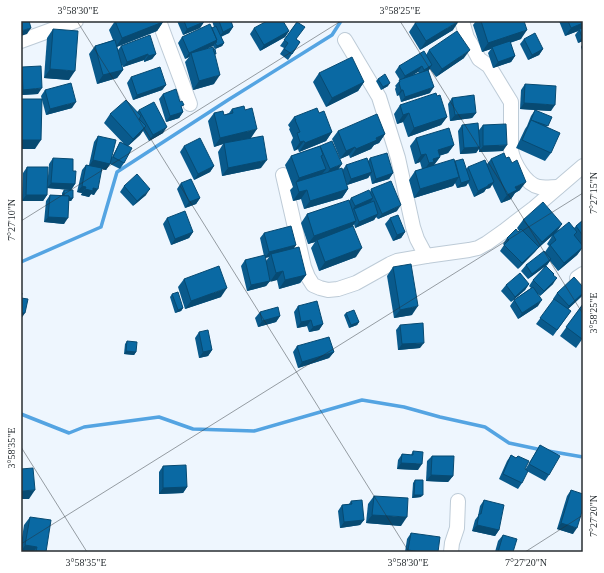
<svg xmlns="http://www.w3.org/2000/svg" width="604" height="573" font-family="'Times New Roman',serif">
	<style>
		.lines { fill: none; stroke-linecap: round; stroke-linejoin: round }
		.stream { stroke: #54a4e2; stroke-width: 3.5 }
		.minor-casing { stroke: #bdcbd7; stroke-width: 16 }
		.minor { stroke: #fff; stroke-width: 14 }
		.wall { fill: #095a8c; fill-rule: evenodd }
		.shaded-wall { fill: #074a72 }
		.building { fill: #0a69a3; stroke: #074a72 }
		.ticks { fill: none; stroke: #282e32; stroke-width: 1; stroke-opacity: 0.45 }
		.neatline { fill: none; stroke: #282e32; stroke-width: 1.5 }
		.ticks-label { font-size: 10px; text-anchor: middle; fill: #282e32 }
	</style>
	<rect width="100%" height="100%" fill="#eef6fe"/>
	<g class="lines">
		<!-- stream -->
		<g class="stream">
			<path d="M21,262L101,227L117,172L228,100L332,35L341,21"/>
			<path d="M21,414L69,433L84,427L159,417L193,429L254,431L362,400L404,407L440,417L485,427L509,443L542,450"/>
			<path d="M548,451L583,457"/>
		</g>
		<defs>
			<g id="minor">
				<path d="M159,21L190,104"/>
				<path d="M462,21L467,38L471,44L479,59L489,66L511,102V150C513,162 525,184 539,187C545,188 552,187 558,187"/>
				<path d="M345,40L379,97L398,158L413,227L417,239L426,256"/>
				<path d="M21,41L76,21"/>
				<path d="M283,175L304,267L308,277L313,285L320,288L328,290L338,289L356,283L390,264L397,261L426,256L469,250L478,248L487,243L504,231L534,208L583,166"/>
				<path d="M577,278L583,274"/>
				<path d="M451,552L452,543L457,528L458,501"/>
			</g>
		</defs>
		<!-- minor casing -->
		<use href="#minor" class="minor-casing"/>
		<!-- minor -->
		<use href="#minor" class="minor"/>
	</g>
	<!-- wall -->
	<g class="wall">
		<path d="M115,21L163,22L157,31L117,47L118,50L121,46L156,54L152,59L144,62V60L123,67L121,63L123,70L117,78L97,84L89,54L95,46L113,40L109,30Z"/>
		<path d="M177,21H203L204,22L200,28L183,35Z"/>
		<path d="M212,21H231L233,27L229,33L221,37L224,43L222,46L215,49L214,84L193,90L185,62L189,57L185,59L178,43L182,37L214,27ZM214,44L213,46L215,49H206L213,46Z"/>
		<path d="M476,21H524L521,39L510,43L515,56L511,62L493,68L488,53L491,49L482,52L473,25Z"/>
		<path d="M559,21H583V41L578,43L575,35L578,31L565,36Z"/>
		<path d="M297,22L296,39L300,42L288,60L280,54L284,48L280,46Z"/>
		<path d="M415,23L453,30L420,50L409,32Z"/>
		<path d="M254,28L289,31L285,37L260,51L250,34Z"/>
		<path d="M53,29L69,80L44,78L47,38Z"/>
		<path d="M524,39L543,49L539,55L528,60L520,44Z"/>
		<path d="M583,43V53L581,47Z"/>
		<path d="M429,50L464,58L436,77L430,69L428,71L430,93L401,102L399,95L397,96L395,89L396,87L395,86L400,80L395,72L399,66L426,55ZM418,72L419,73L412,75Z"/>
		<path d="M22,67L38,94L21,95V69Z"/>
		<path d="M319,73L364,82L358,91L326,107L313,82Z"/>
		<path d="M131,77L166,85L162,90L133,100L127,83Z"/>
		<path d="M378,79L388,86L381,90L376,81Z"/>
		<path d="M525,84L551,111L520,109L521,90Z"/>
		<path d="M45,90L72,108L46,115L41,96Z"/>
		<path d="M163,94L180,102L183,112L179,118L166,122L159,99Z"/>
		<path d="M437,96L447,117L441,125L408,137L403,122L397,124L394,114L400,105Z"/>
		<path d="M452,98L476,113L472,118L450,121L448,104Z"/>
		<path d="M232,109L251,138L261,168L222,176L218,152L223,144L214,147L208,121L214,113L224,115L229,113Z"/>
		<path d="M139,110L163,133L149,141L143,131L140,135L128,146L124,163L120,169L110,164L106,170L102,169L94,195L91,194L89,197L81,195L82,193L77,192L82,170L86,165H89L94,142L98,136L112,157L120,142L124,144L104,123L110,114L137,112Z"/>
		<path d="M535,110L547,127L551,153L545,161L516,148L525,129L527,126L531,116Z"/>
		<path d="M319,113L332,132L326,141L299,152L298,149L294,151L291,142L293,138L289,129L290,128L288,125L294,117Z"/>
		<path d="M462,125L479,130L483,125L503,151L479,152V149L476,153L460,154L458,131Z"/>
		<path d="M338,131L385,134L379,143L374,145L371,149L350,158L349,155L340,159L332,139Z"/>
		<path d="M416,138L454,145L448,153L439,156L440,157L434,165L455,161L466,169L468,167L487,164L491,159L520,190L515,193L511,199L501,203L492,184L490,188L486,189L484,192L474,197L468,183L466,186L457,188L455,183L453,186L414,198L409,180L415,171L422,169L420,162L415,164L410,146Z"/>
		<path d="M184,146L214,166L210,172L194,180L180,152Z"/>
		<path d="M320,146L338,169L342,171L346,165L368,161L370,158L393,173L389,179L372,184L370,175L368,178L347,185L343,173L348,189L342,198L304,209L301,199L293,201L290,190L293,187L285,165L291,156Z"/>
		<path d="M53,158L75,184L71,190L47,188L49,164Z"/>
		<path d="M27,167L47,195L43,201H22L23,173Z"/>
		<path d="M181,183L200,198L196,204L185,208L177,189Z"/>
		<path d="M124,186L146,195L133,206L120,192Z"/>
		<path d="M371,189L397,211L378,219L376,217L374,220L355,228L354,224L353,226L356,257L319,271L311,248L315,242L308,244L301,223L307,214L349,201L351,198L370,192Z"/>
		<path d="M64,190L73,198L71,201H69L64,224L44,222L46,201L50,195L62,196V193Z"/>
		<path d="M167,218L193,232L189,238L171,245L163,224Z"/>
		<path d="M390,218L405,232L401,238L393,241L385,224Z"/>
		<path d="M523,220L562,224L557,232L574,228L576,226L583,220V247L577,255L558,271L550,261L547,265L528,279L521,271L526,265L545,252L549,246L547,244L552,236L536,250L518,269L500,251L504,245L503,244L507,238L519,231L517,228Z"/>
		<path d="M264,233L296,245L294,248L306,275L300,283L279,289L277,280L270,281L266,286L247,291L241,266L245,260L264,256L260,238ZM269,257L266,261L265,258Z"/>
		<path d="M393,267L412,315L394,318L387,276Z"/>
		<path d="M554,275L553,284L540,296L538,294V306L518,319L510,306L514,300L531,288L529,286L533,280Z"/>
		<path d="M184,279L221,297L185,309L178,287Z"/>
		<path d="M529,284L525,290L511,302L501,291L506,285Z"/>
		<path d="M583,287V295L568,309L571,311L553,336L536,324L554,300L553,299L557,293Z"/>
		<path d="M172,294L183,308L181,311L175,313L170,297Z"/>
		<path d="M583,304V338L576,348L560,336Z"/>
		<path d="M298,306L323,324L319,330L309,332L307,326L297,328L294,312Z"/>
		<path d="M260,312L280,316L276,322L258,327L255,318Z"/>
		<path d="M346,313L359,322L357,325L349,328L344,315Z"/>
		<path d="M400,325L420,348L398,350L396,330Z"/>
		<path d="M199,332L212,350L208,356L199,358L195,338Z"/>
		<path d="M127,341L136,352L134,355L124,354L125,344Z"/>
		<path d="M297,346L334,352L329,358L298,368L293,352Z"/>
		<path d="M540,445L549,475L545,481L525,470Z"/>
		<path d="M413,451L418,470L397,469L398,460L402,454L411,455Z"/>
		<path d="M511,455L516,458L518,456L522,483L518,489L499,479L507,461Z"/>
		<path d="M432,456L453,476L448,482L426,481L427,461Z"/>
		<path d="M163,466L187,487L183,493L159,494V472Z"/>
		<path d="M415,480L421,497L412,498L413,483Z"/>
		<path d="M571,490L573,534L557,529L567,496Z"/>
		<path d="M374,496L401,526L366,523L368,504Z"/>
		<path d="M484,500L499,530L495,536L472,531L475,520L478,516L480,506Z"/>
		<path d="M351,501L364,520L360,525L340,528L338,511L342,505L349,504Z"/>
		<path d="M30,517L46,552H21V544L24,525Z"/>
		<path d="M411,533L438,552H405L407,539Z"/>
		<path d="M503,535L513,552H495L498,541Z"/>
	</g>
	<!-- shaded-wall -->
	<g class="shaded-wall">
		<path d="M459,21L453,30L420,50L426,41Z"/>
		<path d="M163,22L157,31L116,47L122,38Z"/>
		<path d="M204,22L200,28L183,35L187,29Z"/>
		<path d="M583,23V29H579L578,31L565,36L571,28Z"/>
		<path d="M233,27L229,33L219,37L223,32Z"/>
		<path d="M31,28L27,34L21,36V31Z"/>
		<path d="M527,30L521,39L493,48L492,47L491,49L482,52L488,43Z"/>
		<path d="M289,31L285,37L260,51L264,45Z"/>
		<path d="M583,36V41L578,43L582,37Z"/>
		<path d="M217,40L213,46L192,55L191,53L189,57L185,59L189,53Z"/>
		<path d="M224,43L222,46L215,49L217,46Z"/>
		<path d="M543,49L539,55L528,60L532,55Z"/>
		<path d="M470,50L464,58L436,77L442,69Z"/>
		<path d="M148,54L144,60L123,67L127,62Z"/>
		<path d="M156,54L152,59L144,62L148,56Z"/>
		<path d="M515,56L511,62L493,68L498,62Z"/>
		<path d="M432,65L428,71L420,76L424,70Z"/>
		<path d="M422,66L418,72L401,82L405,76Z"/>
		<path d="M50,69L75,71L69,80L44,78Z"/>
		<path d="M123,70L117,78L97,84L103,75Z"/>
		<path d="M220,75L214,84L193,90L199,81Z"/>
		<path d="M364,82L358,91L326,107L332,98Z"/>
		<path d="M390,83L388,86L381,90L383,87Z"/>
		<path d="M166,85L162,90L133,100L137,95Z"/>
		<path d="M434,87L430,93L401,102L405,97Z"/>
		<path d="M42,88L38,94L21,95V93L23,90Z"/>
		<path d="M401,90H403L399,95L397,96Z"/>
		<path d="M76,102L72,108L46,115L50,109Z"/>
		<path d="M524,103L555,105L551,111L520,109Z"/>
		<path d="M183,112L179,118L166,122L170,116Z"/>
		<path d="M409,113L403,122L397,124L403,115Z"/>
		<path d="M476,113L472,118L450,121L455,115Z"/>
		<path d="M447,117L441,125L408,137L414,128Z"/>
		<path d="M146,126L140,135L127,147L133,139Z"/>
		<path d="M167,127L163,133L149,141L153,135Z"/>
		<path d="M257,129L251,138L224,143L223,144L214,147L220,138Z"/>
		<path d="M332,132L326,141L299,152L305,143Z"/>
		<path d="M385,134L379,143L374,145L371,149L350,158L356,149L376,138Z"/>
		<path d="M21,140H41L35,149H21Z"/>
		<path d="M304,141L298,149L294,151L300,142Z"/>
		<path d="M454,145L448,153L432,158L438,150Z"/>
		<path d="M507,145L503,151L479,152L483,146Z"/>
		<path d="M355,147L349,155L340,159L346,151Z"/>
		<path d="M480,147L476,153L460,154L464,148Z"/>
		<path d="M426,154L420,162L415,164L421,155Z"/>
		<path d="M440,157L434,165L423,172L429,163L433,159Z"/>
		<path d="M93,160L110,164L106,170L89,166Z"/>
		<path d="M267,160L261,168L222,176L228,168Z"/>
		<path d="M342,164L338,170L326,175L330,169Z"/>
		<path d="M214,166L210,172L194,180L198,174Z"/>
		<path d="M326,169L320,177L296,182L299,178Z"/>
		<path d="M372,172L368,178L347,185L351,179Z"/>
		<path d="M393,173L389,179L372,184L376,179Z"/>
		<path d="M459,177L453,186L414,198L420,189Z"/>
		<path d="M470,180L466,186L457,188L461,183Z"/>
		<path d="M494,182L490,188L486,189L484,192L474,197L478,191L488,185Z"/>
		<path d="M526,182L520,190L515,193L511,199L501,203L507,195L515,187Z"/>
		<path d="M51,183L75,184L71,190L47,188Z"/>
		<path d="M82,186L86,187L82,193L77,192Z"/>
		<path d="M93,188L98,189L94,195L91,194L89,197L81,195L85,189Z"/>
		<path d="M150,189L146,195L133,206L137,201Z"/>
		<path d="M348,189L342,198L304,209L310,201Z"/>
		<path d="M307,190L301,199L293,201L299,192Z"/>
		<path d="M26,195H47L43,201H22Z"/>
		<path d="M64,198H73L71,201H62Z"/>
		<path d="M200,198L196,204L185,208L189,202Z"/>
		<path d="M373,198L369,204L354,209L351,212L355,206Z"/>
		<path d="M401,205L397,211L378,219L382,214Z"/>
		<path d="M378,214L374,220L355,228L359,222Z"/>
		<path d="M48,217L68,218L64,224L44,222Z"/>
		<path d="M356,221L350,230L317,240L315,242L308,244L314,236Z"/>
		<path d="M562,224L556,232L536,250L542,242Z"/>
		<path d="M193,232L189,238L171,245L175,239Z"/>
		<path d="M405,232L401,238L393,241L397,235Z"/>
		<path d="M296,245L292,251L271,254L269,257L265,258L269,252Z"/>
		<path d="M539,247L535,252L518,269L522,263Z"/>
		<path d="M583,247L577,255L558,271L564,263Z"/>
		<path d="M362,248L356,257L319,271L325,262Z"/>
		<path d="M551,259L547,265L528,279L532,274Z"/>
		<path d="M283,271L277,280L270,282L276,273Z"/>
		<path d="M306,275L300,283L279,289L285,280Z"/>
		<path d="M557,278L553,284L540,296L544,291Z"/>
		<path d="M270,281L266,286L247,291L251,285Z"/>
		<path d="M529,284L525,290L511,302L515,297Z"/>
		<path d="M227,288L221,297L185,309L191,301Z"/>
		<path d="M583,293V295L582,296L565,312L569,306Z"/>
		<path d="M542,300L538,306L518,319L522,313Z"/>
		<path d="M418,306L412,315L394,318L400,310Z"/>
		<path d="M183,308L181,311L175,313L178,310Z"/>
		<path d="M21,313H25L21,319Z"/>
		<path d="M280,316L276,322L258,327L262,321Z"/>
		<path d="M311,320L307,326L297,328L301,322Z"/>
		<path d="M359,322L357,325L349,328L351,325Z"/>
		<path d="M323,324L319,330L309,332L313,327Z"/>
		<path d="M424,343L420,348L398,350L402,344Z"/>
		<path d="M212,350L208,356L199,358L203,352Z"/>
		<path d="M126,351L136,352L134,355L124,354Z"/>
		<path d="M334,352L329,358L298,368L302,362Z"/>
		<path d="M401,463L422,464L418,470L397,469Z"/>
		<path d="M431,475L453,476L448,482L426,481Z"/>
		<path d="M187,487L183,493L159,494L163,488Z"/>
		<path d="M35,490L29,499H21V491Z"/>
		<path d="M414,495H423L421,497L412,498Z"/>
		<path d="M372,515L407,517L401,526L366,523Z"/>
		<path d="M364,520L360,525L340,528L344,522Z"/>
		<path d="M561,523L577,528L573,534L557,529Z"/>
		<path d="M477,525L499,530L495,536L472,531Z"/>
		<path d="M25,545L37,547L33,552H21Z"/>
		<path d="M408,550L421,552H407Z"/>
	</g>
	<!-- building -->
	<g class="building">
		<path d="M21,21H29L31,28L21,31Z"/>
		<path d="M115,21H162L163,22L122,38Z"/>
		<path d="M184,21H203L204,22L187,29Z"/>
		<path d="M219,21H231L233,27L223,32Z"/>
		<path d="M267,21H283L289,31L264,45L254,28Z"/>
		<path d="M419,21H459L426,41L415,23Z"/>
		<path d="M481,21H524L527,30L488,43Z"/>
		<path d="M568,21H583V23L571,28Z"/>
		<path d="M297,22L305,27L296,39L300,42L292,54L284,49L288,43L284,40Z"/>
		<path d="M210,24L217,40L189,53L182,37Z"/>
		<path d="M216,26L224,43L217,46L215,43L217,42L216,41L217,40L212,28Z"/>
		<path d="M583,28V36L582,37L579,29Z"/>
		<path d="M53,29L78,31L75,71L50,69Z"/>
		<path d="M457,31L470,50L442,69L429,50Z"/>
		<path d="M535,33L543,49L532,55L524,39Z"/>
		<path d="M150,35L156,54L148,56V54L127,62L121,46Z"/>
		<path d="M115,40L123,70L103,75L95,46Z"/>
		<path d="M510,41L515,56L498,62L492,47Z"/>
		<path d="M213,47L220,75L199,81L191,53Z"/>
		<path d="M213,49H215L216,54H215Z"/>
		<path d="M424,51L432,65L424,70L422,66L405,76L399,66Z"/>
		<path d="M352,57L364,82L332,98L319,73Z"/>
		<path d="M41,66L42,88L23,90L22,67Z"/>
		<path d="M160,67L166,85L137,95L131,77Z"/>
		<path d="M428,70L434,87L405,97L403,90H401L399,83L400,82L399,80Z"/>
		<path d="M385,74L390,83L383,87L378,79Z"/>
		<path d="M71,83L76,102L50,109L45,90Z"/>
		<path d="M525,84L556,86L555,105L524,103Z"/>
		<path d="M176,89L180,102L182,101L184,105L181,106L183,112L170,116L163,94Z"/>
		<path d="M436,93L437,96L440,95L447,117L414,128L409,113L403,115L400,105Z"/>
		<path d="M474,95L476,113L455,115L452,98Z"/>
		<path d="M21,99H42L41,140H21Z"/>
		<path d="M126,100L141,116L139,119L146,126L133,139L110,114Z"/>
		<path d="M154,102L167,127L153,135L139,110Z"/>
		<path d="M244,106L245,110L252,108L257,129L220,138L214,113L223,111L224,115L233,113L232,109Z"/>
		<path d="M317,108L319,113L324,111L332,132L305,143L304,141L300,142L297,133L300,132L295,120H296L294,117Z"/>
		<path d="M535,110L552,117L548,126L531,120Z"/>
		<path d="M377,114L385,134L376,138L377,140L356,149L355,147L346,151L338,131Z"/>
		<path d="M531,120L560,133L551,153L522,140Z"/>
		<path d="M478,123L480,147L464,148L462,125Z"/>
		<path d="M506,124L507,145L483,146V125Z"/>
		<path d="M449,128L454,145L438,150L440,157L433,159L434,162L429,163L426,154L421,155L416,138Z"/>
		<path d="M98,136L116,140L110,164L93,160Z"/>
		<path d="M263,136L267,160L228,168L224,143Z"/>
		<path d="M200,138L214,166L198,174L184,146Z"/>
		<path d="M332,141L342,164L330,169L320,146Z"/>
		<path d="M120,142L132,148L124,163L113,157Z"/>
		<path d="M320,146L323,155L321,156L326,169L299,178L291,156Z"/>
		<path d="M387,153L393,173L376,179L370,158Z"/>
		<path d="M504,153L506,158L509,157L512,163L517,160L526,182L515,187L517,190L507,195L491,159Z"/>
		<path d="M53,158L73,159V171H76L75,184L51,183Z"/>
		<path d="M367,158L372,172L351,179L346,165Z"/>
		<path d="M454,159L459,177L420,189L415,171Z"/>
		<path d="M463,159L470,180L461,183L455,161Z"/>
		<path d="M485,160L494,182L488,185V186L478,191L468,167Z"/>
		<path d="M86,165L102,168L98,189L93,188V191L85,189L86,187L82,186Z"/>
		<path d="M27,167H48L47,195H26Z"/>
		<path d="M342,168L348,189L310,201L307,190L299,192L296,182Z"/>
		<path d="M137,174L150,189L137,201L124,186Z"/>
		<path d="M191,179L200,198L189,202L181,183Z"/>
		<path d="M391,181L401,205L382,214L371,189Z"/>
		<path d="M64,190H73V198H69V196H64Z"/>
		<path d="M369,190L373,198L355,206L351,198Z"/>
		<path d="M50,195L69,196L68,218L48,217Z"/>
		<path d="M349,200L356,221L314,236L307,214Z"/>
		<path d="M374,201L378,214L359,222L354,209Z"/>
		<path d="M543,202L562,224L542,242L523,220Z"/>
		<path d="M185,211L193,232L175,239L167,218Z"/>
		<path d="M398,215L405,232L397,235L390,218Z"/>
		<path d="M583,220V236L576,226Z"/>
		<path d="M569,222L577,232L574,235L583,246V247L564,263L550,245L556,240L553,235Z"/>
		<path d="M291,226L296,245L269,252L264,233Z"/>
		<path d="M353,226L362,248L325,262L317,240Z"/>
		<path d="M516,229L518,232L521,229L539,247L522,263L504,245L509,240L507,238Z"/>
		<path d="M299,247L306,275L285,280L283,271L276,273L271,254Z"/>
		<path d="M544,251L551,259L532,274L526,265Z"/>
		<path d="M265,255L270,281L251,285L245,260Z"/>
		<path d="M411,264L418,306L400,310L393,267Z"/>
		<path d="M219,266L227,288L191,301L184,279Z"/>
		<path d="M546,266L554,274L553,275L557,278L544,291L533,280Z"/>
		<path d="M520,273L529,284L515,297L506,285Z"/>
		<path d="M574,277L583,287V293L569,306L557,293Z"/>
		<path d="M533,287L542,300L522,313L514,300Z"/>
		<path d="M178,292L183,308L178,310L172,294Z"/>
		<path d="M21,293H22L21,298L28,299L25,313H21Z"/>
		<path d="M554,299L571,311L557,330L540,318Z"/>
		<path d="M317,301L323,324L313,327L311,320L301,322L298,306Z"/>
		<path d="M583,304V337L582,339L566,327Z"/>
		<path d="M278,307L280,316L262,321L260,312Z"/>
		<path d="M354,310L359,322L351,325L346,313Z"/>
		<path d="M423,323L424,343L402,344L400,325Z"/>
		<path d="M208,330L212,350L203,352L199,332Z"/>
		<path d="M329,337L334,352L302,362L297,346Z"/>
		<path d="M127,341L137,342L136,352L126,351Z"/>
		<path d="M540,445L560,456L549,475L529,464Z"/>
		<path d="M413,451L423,452L422,464L401,463L402,454L413,455Z"/>
		<path d="M511,455L516,458L518,456L529,461L525,469L528,471L522,483L503,474Z"/>
		<path d="M432,456H454L453,476L431,475Z"/>
		<path d="M186,465L187,487L163,488V466Z"/>
		<path d="M33,468L35,490L21,491V469Z"/>
		<path d="M415,480H423V495H414Z"/>
		<path d="M571,490L583,494V508L577,528L561,523Z"/>
		<path d="M374,496L408,498L407,517L372,515Z"/>
		<path d="M362,500L364,520L344,522L342,505L352,504L351,501Z"/>
		<path d="M484,500L504,505L499,530L477,525L479,514H481Z"/>
		<path d="M30,517L51,520L46,552L36,551L37,547L25,545Z"/>
		<path d="M411,533L440,537L438,552H421L408,550Z"/>
		<path d="M503,535L517,539L513,552H498Z"/>
	</g>
	<!-- ticks -->
	<path class="ticks" d="M77,21L409,552M400,21L583,314M21,221L341,21M21,447L87,552M21,544L583,193M525,552L583,515"/>
	<!-- border -->
	<rect width="604" height="573" fill="none" stroke="#ffffff" stroke-width="44"/>
	<rect x="22" y="22" width="560" height="529" class="neatline"/>
	<g class="ticks-label">
		<text x="78" y="14">3°58'30"E</text>
		<text x="400" y="14">3°58'25"E</text>
		<text transform="translate(593 193) rotate(-90)" y="4">7°27'15"N</text>
		<text transform="translate(11 220) rotate(-90)" y="4">7°27'10"N</text>
		<text transform="translate(593 313) rotate(-90)" y="4">3°58'25"E</text>
		<text transform="translate(11 448) rotate(-90)" y="4">3°58'35"E</text>
		<text transform="translate(593 516) rotate(-90)" y="4">7°27'20"N</text>
		<text x="86" y="566">3°58'35"E</text>
		<text x="408" y="566">3°58'30"E</text>
		<text x="526" y="566">7°27'20"N</text>
	</g>
</svg>
